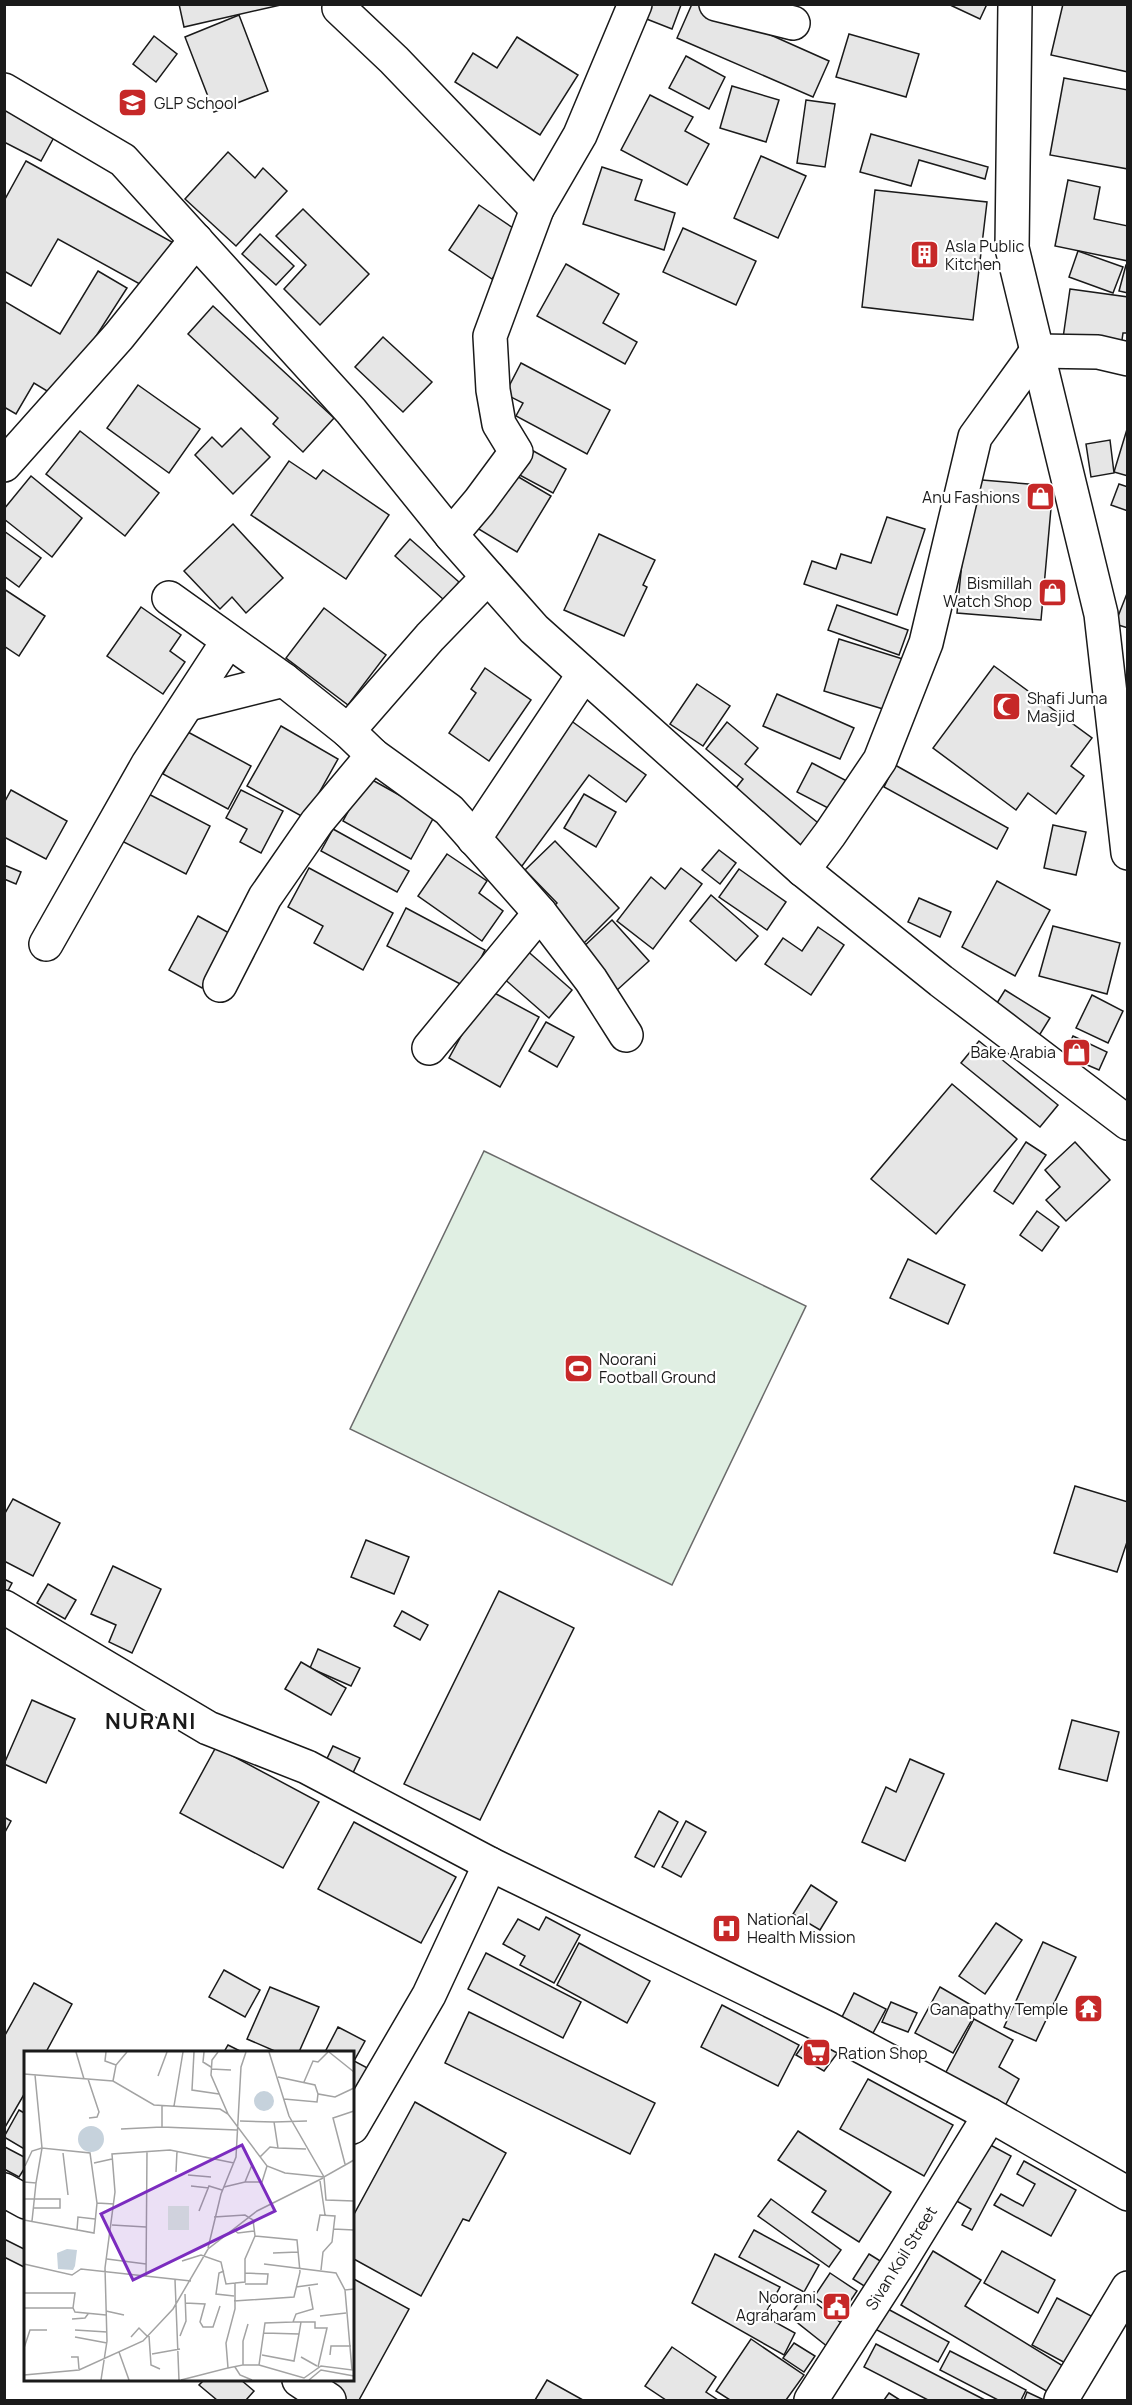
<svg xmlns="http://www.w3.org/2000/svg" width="1132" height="2405" font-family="Manrope,sans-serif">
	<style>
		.green { fill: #e0efe3; stroke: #6a6a6a; stroke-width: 1.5 }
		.building { fill: #e6e6e6; stroke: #1a1a1a; stroke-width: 1.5 }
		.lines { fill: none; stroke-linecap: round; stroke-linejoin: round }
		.minor-casing { stroke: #1a1a1a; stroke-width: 36 }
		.minor { stroke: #fff; stroke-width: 33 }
		.labels { text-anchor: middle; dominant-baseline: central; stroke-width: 4.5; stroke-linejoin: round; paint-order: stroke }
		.poi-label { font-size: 16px; fill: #1a1a1a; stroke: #fff; text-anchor: start }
		.street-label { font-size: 16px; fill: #1a1a1a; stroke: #fff }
		.district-label { font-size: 22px; font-weight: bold; letter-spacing: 1.5px; fill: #1a1a1a; stroke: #fff }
		.inset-road { fill: none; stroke: #a3a3a3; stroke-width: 1.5 }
		.view { fill: #7b2cbf; fill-opacity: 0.15; stroke: #7b2cbf; stroke-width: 3 }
		.inset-edge { fill: none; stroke: #1a1a1a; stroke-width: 3 }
	</style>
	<rect width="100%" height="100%" fill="#fff"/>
	<!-- green -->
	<path class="green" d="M484,1151L806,1306L672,1585L350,1429Z"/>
	<!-- building -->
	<g class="building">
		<path d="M179,4H285L184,27Z"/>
		<path d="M644,4L681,5L672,29L639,16Z"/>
		<path d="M692,4H701L829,61L813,97L677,38Z"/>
		<path d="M948,4H987L980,19Z"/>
		<path d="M1063,4H1128V72L1051,55Z"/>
		<path d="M239,15L268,91L214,112L185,37Z"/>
		<path d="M849,34L919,54L906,97L836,77Z"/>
		<path d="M154,36L177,54L156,82L133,64Z"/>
		<path d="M517,37L578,75L540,135L455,82L473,53L497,68Z"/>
		<path d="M686,56L725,77L709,109L669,88Z"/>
		<path d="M1064,78L1128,90V169L1050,155Z"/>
		<path d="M732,86L779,100L766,142L720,128Z"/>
		<path d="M650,95L693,117L685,131L709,144L687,185L621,150Z"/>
		<path d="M806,100L835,104L825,167L797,163Z"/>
		<path d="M4,102L58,130L41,161L4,142Z"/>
		<path d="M871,134L988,167L985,179L919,160L911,186L860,172Z"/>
		<path d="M228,152L255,178L263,168L287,191L236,246L185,199Z"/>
		<path d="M761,156L806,176L778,238L734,218Z"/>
		<path d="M26,161L172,242L147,288L58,239L31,286L4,271V201Z"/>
		<path d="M602,167L642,180L635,200L675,213L664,250L583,224Z"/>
		<path d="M1068,180L1100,187L1094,219L1128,226V261L1055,246Z"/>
		<path d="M875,190L987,202L973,320L862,307Z"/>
		<path d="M479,205L522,234L492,279L449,250Z"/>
		<path d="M303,209L369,274L320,325L284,289L306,265L276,236Z"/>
		<path d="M683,228L756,261L736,305L663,272Z"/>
		<path d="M260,234L294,266L276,285L242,254Z"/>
		<path d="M1078,251L1123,267L1113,293L1069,277Z"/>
		<path d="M566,264L619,294L603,323L637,342L625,364L537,316Z"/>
		<path d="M1126,265H1128V293L1119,291Z"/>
		<path d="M98,271L127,288L57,397L34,383L16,414L4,407V301L60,334Z"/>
		<path d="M1070,289L1128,297V333H1123L1121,347L1063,338Z"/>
		<path d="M213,306L334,418L303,452L273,424L278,418L188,334Z"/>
		<path d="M383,337L432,382L403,412L355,367Z"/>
		<path d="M521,363L610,410L587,454L516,416L523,403L505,394Z"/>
		<path d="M138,385L200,429L169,473L107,428Z"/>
		<path d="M1128,426V476L1114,472Z"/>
		<path d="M241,428L270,457L233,494L195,455L212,437L222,447Z"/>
		<path d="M80,431L159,493L125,536L46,474Z"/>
		<path d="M1110,440L1114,473L1091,477L1086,444Z"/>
		<path d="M528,448L566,469L553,493L514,472Z"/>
		<path d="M289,461L316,479L323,470L389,515L346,579L251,515Z"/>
		<path d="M510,472L551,496L517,552L477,528Z"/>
		<path d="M31,476L82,518L52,557L4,519V509Z"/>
		<path d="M970,479L1053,486L1041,620L957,613Z"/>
		<path d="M1119,484L1128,487V511L1111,505Z"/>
		<path d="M887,517L925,529L897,615L804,584L812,561L836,569L841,554L871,563Z"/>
		<path d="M233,524L283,578L246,613L232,597L220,609L184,571Z"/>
		<path d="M4,531L41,558L19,587L4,576Z"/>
		<path d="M599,534L655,560L643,585L647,587L624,636L564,610Z"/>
		<path d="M410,539L459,582L444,600L395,556Z"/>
		<path d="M4,589L45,616L19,656L4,646Z"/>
		<path d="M1128,591V628L1115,624Z"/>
		<path d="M837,605L908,630L899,655L828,630Z"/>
		<path d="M141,607L181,635L170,651L185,662L163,694L107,656Z"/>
		<path d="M324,608L386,655L348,705L286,658Z"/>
		<path d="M839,639L922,665L906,716L824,691Z"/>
		<path d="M994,666L1092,738L1071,766L1084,776L1056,814L1028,793L1016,810L933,748Z"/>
		<path d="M485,668L531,700L489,761L449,733L476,693L471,689Z"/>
		<path d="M697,684L730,706L703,746L670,724Z"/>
		<path d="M777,694L854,728L840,759L763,726Z"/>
		<path d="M570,720L646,775L626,802L589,775L522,866L483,837Z"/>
		<path d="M727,722L758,748L745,764L827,830L803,858L728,798L743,779L706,749Z"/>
		<path d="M281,726L338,759L305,818L247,786Z"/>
		<path d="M186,731L251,766L228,809L163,774Z"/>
		<path d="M812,763L872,794L857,823L797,792Z"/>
		<path d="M895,765L1008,828L997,849L884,787Z"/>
		<path d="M367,777L435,815L411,859L343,821Z"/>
		<path d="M139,789L210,826L186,874L114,837Z"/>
		<path d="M11,790L67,821L46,859L4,837V803Z"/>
		<path d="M241,790L283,811L261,853L240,842L247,829L226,818Z"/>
		<path d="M584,794L616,812L596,847L564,828Z"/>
		<path d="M1053,825L1086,832L1076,875L1044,868Z"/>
		<path d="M333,829L409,871L397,892L321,851Z"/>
		<path d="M555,841L619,908L580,947L547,913L557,903L525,870Z"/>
		<path d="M719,850L736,863L720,884L702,870Z"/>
		<path d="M447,854L487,881L479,893L503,911L482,941L418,896Z"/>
		<path d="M4,865L21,872L16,884L4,879Z"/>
		<path d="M309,868L393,913L363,970L314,943L323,926L288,907Z"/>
		<path d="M681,868L702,884L653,949L617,921L651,877L665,889Z"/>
		<path d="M739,869L786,902L767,930L719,897Z"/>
		<path d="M997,881L1050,910L1015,976L962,947Z"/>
		<path d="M711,895L758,936L736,961L690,921Z"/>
		<path d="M919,898L951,912L940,937L908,922Z"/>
		<path d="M406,908L485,950L466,987L387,946Z"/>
		<path d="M198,916L231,934L202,988L169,970Z"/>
		<path d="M612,920L649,961L616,991L580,950Z"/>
		<path d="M1053,926L1120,943L1107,994L1039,976Z"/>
		<path d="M818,927L844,945L811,995L765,964L783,938L802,951Z"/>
		<path d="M524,948L572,990L549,1018L501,976Z"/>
		<path d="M487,989L539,1017L500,1087L449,1058Z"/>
		<path d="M1005,990L1050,1018L1037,1039L992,1011Z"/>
		<path d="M1092,995L1123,1011L1108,1043L1076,1028Z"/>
		<path d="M546,1022L574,1037L557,1067L529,1051Z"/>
		<path d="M1073,1036L1107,1052L1099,1070L1064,1055Z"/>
		<path d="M979,1041L1058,1105L1040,1127L961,1063Z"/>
		<path d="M952,1084L1017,1139L936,1234L871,1179Z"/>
		<path d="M1026,1142L1046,1155L1013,1204L994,1191Z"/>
		<path d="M1075,1142L1110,1180L1066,1221L1046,1200L1060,1187L1045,1170Z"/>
		<path d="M1037,1211L1059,1227L1042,1251L1020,1235Z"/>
		<path d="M908,1259L965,1285L948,1324L890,1298Z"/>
		<path d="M1075,1486L1128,1502V1539L1117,1572L1054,1553Z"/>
		<path d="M13,1499L60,1523L33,1576L4,1561V1515Z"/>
		<path d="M366,1540L409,1557L394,1594L351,1577Z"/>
		<path d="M113,1566L161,1589L132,1653L109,1642L116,1625L91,1614Z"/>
		<path d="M4,1579L12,1583L4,1598Z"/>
		<path d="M48,1584L76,1600L65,1619L37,1603Z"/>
		<path d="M499,1591L574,1628L480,1820L404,1784Z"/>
		<path d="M402,1611L428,1625L420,1640L394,1626Z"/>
		<path d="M318,1649L360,1668L351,1686L310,1668Z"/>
		<path d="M301,1662L346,1688L331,1715L285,1689Z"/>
		<path d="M32,1700L75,1719L46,1783L4,1764Z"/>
		<path d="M1072,1720L1119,1732L1107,1781L1059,1769Z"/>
		<path d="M333,1746L360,1758L350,1779L323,1767Z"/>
		<path d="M216,1747L319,1802L283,1868L180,1813Z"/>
		<path d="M910,1759L944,1774L905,1861L862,1842L886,1787L896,1792Z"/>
		<path d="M659,1811L678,1822L654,1867L635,1857Z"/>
		<path d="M4,1817L11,1821L4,1834Z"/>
		<path d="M686,1821L706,1832L681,1877L662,1867Z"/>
		<path d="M354,1822L456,1877L421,1943L318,1889Z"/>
		<path d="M811,1885L837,1902L820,1930L793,1914Z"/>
		<path d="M546,1917L580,1935L554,1983L520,1965L525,1956L503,1944L518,1919L539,1930Z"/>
		<path d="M996,1923L1022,1940L985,1994L959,1976Z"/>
		<path d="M1043,1942L1076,1957L1036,2041L1004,2027Z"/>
		<path d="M579,1943L650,1981L627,2023L557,1985Z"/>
		<path d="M486,1953L581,2002L563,2038L468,1989Z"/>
		<path d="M224,1970L260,1990L245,2017L209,1997Z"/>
		<path d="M34,1983L72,2004L46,2052H26V2091L4,2129V2037Z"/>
		<path d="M270,1987L319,2007L299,2052H277L247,2039Z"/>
		<path d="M940,1987L978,2009L953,2053L915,2033Z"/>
		<path d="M854,1993L886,2009L873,2033L842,2017Z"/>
		<path d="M891,2002L917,2013L908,2032L882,2022Z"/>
		<path d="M722,2005L799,2045L778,2086L701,2047Z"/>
		<path d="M469,2012L655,2103L630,2154L445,2063Z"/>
		<path d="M974,2019L1013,2040L999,2067L1019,2079L1005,2106L945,2074Z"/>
		<path d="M338,2027L365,2041L354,2061L375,2072L352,2115V2052H325Z"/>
		<path d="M809,2037L839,2051L824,2071L796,2055Z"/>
		<path d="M228,2045L242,2052H224Z"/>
		<path d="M868,2079L953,2125L924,2176L840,2129Z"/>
		<path d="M415,2102L506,2153L469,2221L463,2219L421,2296L352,2258V2218Z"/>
		<path d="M19,2110L26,2114V2150L4,2137Z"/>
		<path d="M798,2131L891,2192L859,2242L812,2212L826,2191L778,2160Z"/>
		<path d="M983,2141L1011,2156L972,2230L962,2225L971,2209L953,2199Z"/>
		<path d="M5,2147L26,2158V2166L19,2177L4,2169Z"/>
		<path d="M1024,2161L1076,2190L1051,2236L994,2205L1001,2194L1023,2206L1035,2184L1017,2174Z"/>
		<path d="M771,2199L841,2250L829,2267L758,2216Z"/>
		<path d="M754,2230L819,2265L804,2292L739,2257Z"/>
		<path d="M4,2239L26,2250V2268L4,2257Z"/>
		<path d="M933,2251L981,2280L965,2306L1063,2366L1048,2392L901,2305Z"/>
		<path d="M1002,2251L1055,2280L1038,2313L984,2283Z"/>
		<path d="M715,2254L780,2287L764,2316L795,2333L784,2355L692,2303Z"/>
		<path d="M869,2254L890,2267L874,2292L853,2279Z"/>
		<path d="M830,2273L857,2291L841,2315L814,2297Z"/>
		<path d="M352,2278L409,2309L359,2400H345L322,2380H352Z"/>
		<path d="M805,2295L849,2329L833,2351L789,2316Z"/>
		<path d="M1057,2298L1095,2318L1069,2365L1032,2345Z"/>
		<path d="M886,2308L949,2342L938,2362L875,2329Z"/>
		<path d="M751,2339L804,2375L786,2400H730L716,2391Z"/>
		<path d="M794,2343L815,2356L804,2372L783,2358Z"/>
		<path d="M876,2344L985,2400H928L864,2367Z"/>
		<path d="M672,2347L716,2377L706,2392L718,2400H666L645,2386Z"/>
		<path d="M950,2351L1026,2390L1021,2400H998L940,2370Z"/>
		<path d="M204,2380H241L254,2391L246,2400H217L199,2385Z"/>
		<path d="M547,2380L583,2400H535Z"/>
		<path d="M1027,2392L1042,2399L1041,2400H1024Z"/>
		<path d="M889,2393L900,2400H884Z"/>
	</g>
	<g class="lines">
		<defs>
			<g id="minor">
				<path d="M716,4L793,23"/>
				<path d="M1015,4L1012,248L1101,614L1128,853"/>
				<path d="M339,8L394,60L537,209L580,135L635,4"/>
				<path d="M4,90L123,160L351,411L451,535L534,629L803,870L941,981L1128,1123"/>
				<path d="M4,465L119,336L196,240"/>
				<path d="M451,535L479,502L516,452L499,424L493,390L490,336L537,209"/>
				<path d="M488,577L430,637L348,731L373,755L449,810L540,913L591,980L626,1035"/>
				<path d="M169,598L284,680L348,731"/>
				<path d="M188,704L284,680"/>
				<path d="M474,839L584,674"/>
				<path d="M803,870L830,834L880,760L926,643L975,437L1037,351L1098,352L1128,359"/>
				<path d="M46,944L148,764L228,641"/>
				<path d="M220,985L265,897L317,822L373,755"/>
				<path d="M429,1048L540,913"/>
				<path d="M4,1607L208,1728L307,1767L490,1864L827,2028L990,2115L1128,2194"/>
				<path d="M352,2127L429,1995L490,1864"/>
				<path d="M4,2190L26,2202"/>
				<path d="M299,2380L329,2400"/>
				<path d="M811,2400L901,2260L990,2115"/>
				<path d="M1061,2400L1128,2288"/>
			</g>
		</defs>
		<!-- minor casing -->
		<use href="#minor" class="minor-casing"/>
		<!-- minor -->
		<use href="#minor" class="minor"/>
	</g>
	<!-- icons -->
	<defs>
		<symbol id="school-square" viewBox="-11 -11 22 22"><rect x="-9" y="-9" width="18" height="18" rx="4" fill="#c62828" stroke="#fff"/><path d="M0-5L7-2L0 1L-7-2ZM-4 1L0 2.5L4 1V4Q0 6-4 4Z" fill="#fff"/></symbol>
		<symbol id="building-square" viewBox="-11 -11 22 22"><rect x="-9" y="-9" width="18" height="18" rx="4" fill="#c62828" stroke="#fff"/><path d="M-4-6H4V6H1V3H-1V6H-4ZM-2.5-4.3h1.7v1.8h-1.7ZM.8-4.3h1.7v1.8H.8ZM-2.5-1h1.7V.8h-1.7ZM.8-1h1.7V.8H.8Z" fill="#fff"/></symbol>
		<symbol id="shop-square" viewBox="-11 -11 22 22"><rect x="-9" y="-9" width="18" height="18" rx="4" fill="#c62828" stroke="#fff"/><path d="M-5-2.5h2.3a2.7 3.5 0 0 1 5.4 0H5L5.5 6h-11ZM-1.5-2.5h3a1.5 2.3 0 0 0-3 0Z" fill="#fff"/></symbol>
		<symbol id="mosque-square" viewBox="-11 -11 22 22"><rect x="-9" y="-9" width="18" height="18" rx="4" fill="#c62828" stroke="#fff"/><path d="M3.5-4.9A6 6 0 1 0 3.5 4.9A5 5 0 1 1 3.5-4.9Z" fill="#fff"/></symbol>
		<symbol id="stadium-square" viewBox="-11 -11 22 22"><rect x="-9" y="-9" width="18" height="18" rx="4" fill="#c62828" stroke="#fff"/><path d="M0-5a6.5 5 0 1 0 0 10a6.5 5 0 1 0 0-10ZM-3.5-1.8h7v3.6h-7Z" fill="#fff"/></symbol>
		<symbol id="hospital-square" viewBox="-11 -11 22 22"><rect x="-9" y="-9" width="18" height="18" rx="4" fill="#c62828" stroke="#fff"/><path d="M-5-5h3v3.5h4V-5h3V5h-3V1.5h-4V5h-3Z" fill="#fff"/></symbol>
		<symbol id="temple-square" viewBox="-11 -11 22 22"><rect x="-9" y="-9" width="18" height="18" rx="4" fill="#c62828" stroke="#fff"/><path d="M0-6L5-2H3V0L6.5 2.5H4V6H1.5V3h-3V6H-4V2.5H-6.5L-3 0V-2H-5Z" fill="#fff"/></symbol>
		<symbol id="supermarket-square" viewBox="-11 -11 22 22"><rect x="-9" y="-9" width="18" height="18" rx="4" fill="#c62828" stroke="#fff"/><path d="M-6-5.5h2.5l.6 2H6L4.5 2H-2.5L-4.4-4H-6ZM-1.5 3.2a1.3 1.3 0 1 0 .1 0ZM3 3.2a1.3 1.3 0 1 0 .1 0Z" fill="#fff"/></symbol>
		<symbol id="civic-square" viewBox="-11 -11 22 22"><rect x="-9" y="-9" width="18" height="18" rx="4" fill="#c62828" stroke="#fff"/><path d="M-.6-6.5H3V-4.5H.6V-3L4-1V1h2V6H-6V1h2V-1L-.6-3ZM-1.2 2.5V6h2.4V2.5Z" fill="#fff"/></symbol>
	</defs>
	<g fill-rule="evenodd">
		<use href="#school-square" x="116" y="86" width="33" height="33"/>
		<use href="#building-square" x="908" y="238" width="33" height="33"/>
		<use href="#shop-square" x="1024" y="480" width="33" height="33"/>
		<use href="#shop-square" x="1036" y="576" width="33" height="33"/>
		<use href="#mosque-square" x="990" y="690" width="33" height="33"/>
		<use href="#shop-square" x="1060" y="1036" width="33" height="33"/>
		<use href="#stadium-square" x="562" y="1352" width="33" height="33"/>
		<use href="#hospital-square" x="710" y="1912" width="33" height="33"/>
		<use href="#temple-square" x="1072" y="1992" width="33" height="33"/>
		<use href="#supermarket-square" x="800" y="2036" width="33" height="33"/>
		<use href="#civic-square" x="820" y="2290" width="33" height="33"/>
	</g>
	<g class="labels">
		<!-- poi labels -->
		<g class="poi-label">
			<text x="154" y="103">GLP School</text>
			<text x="945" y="246">Asla Public<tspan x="945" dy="18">Kitchen</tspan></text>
			<text x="1020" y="497" text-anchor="end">Anu Fashions</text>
			<text x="1032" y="583" text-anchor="end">Bismillah<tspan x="1032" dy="18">Watch Shop</tspan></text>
			<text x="1027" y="698">Shafi Juma<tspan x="1027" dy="18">Masjid</tspan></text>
			<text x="1056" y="1052" text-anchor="end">Bake Arabia</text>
			<text x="599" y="1359">Noorani<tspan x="599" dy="18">Football Ground</tspan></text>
			<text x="747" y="1919">National<tspan x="747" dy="18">Health Mission</tspan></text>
			<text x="1068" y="2009" text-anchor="end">Ganapathy Temple</text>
			<text x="838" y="2053">Ration Shop</text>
			<text x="816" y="2297" text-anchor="end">Noorani<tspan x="816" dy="18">Agraharam</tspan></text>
		</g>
		<!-- street labels -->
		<g class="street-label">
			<text transform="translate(901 2258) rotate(-58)">Sivan Koil Street</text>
		</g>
		<!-- district labels -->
		<g class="district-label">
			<text x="151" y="1721">NURANI</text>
		</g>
	</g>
	<!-- overview -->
	<g transform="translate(24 2051)">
		<rect width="330" height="330" fill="#fff"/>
		<path d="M144,155H165V179H144Z" fill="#e0efe3"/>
		<path d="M230 50a10 10 0 1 1 20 0a10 10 0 1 1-20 0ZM54 88a13 13 0 1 1 26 0a13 13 0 1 1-26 0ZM43,198L53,199L51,215L49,219L34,218L33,202Z" fill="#c6d2dc"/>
		<path class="inset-road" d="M52,1L60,28M82,1L81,10L92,14M170,1L168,39L195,43M180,1L179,11L187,16M194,1L188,9L187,24L204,63M245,1L265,65L300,126L302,149L330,150M305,1L330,21M187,18L207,19M0,23L89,30L130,54L196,58L204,63L243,115L261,122L300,126L330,109M134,25L143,1M254,26L291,34L294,43M64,28L75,61L73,66L65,67M89,30L92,14L103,1M280,31L289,10L294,11L304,1M260,48L293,51L294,43L311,46L330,37M138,55V76L213,79M150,55L159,1M216,70L250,71L254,97L282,98M250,71L283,70M97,78L138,76M39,102L44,144M236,106L246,96L254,97M70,112L88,108M321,113L309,67L330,60M228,114L221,131H238L243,115M1,115L8,100L18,97L11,24M152,121L153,100M164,124L187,126M296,130L301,164M0,131L12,132L18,97L66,102L73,152L90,153M167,135L185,137M200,136L221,131M0,148H36V157H10M175,160L185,135L198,139M190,166L221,164L229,169L231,185L221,208V231L211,232M0,169L70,182L73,152M8,170L12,132M88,174L122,176M309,178L330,179M53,179L54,166L71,168M210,179L214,182L230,180M293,180L296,164L311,165L308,191L299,201L297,219M184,197L197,143L212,106L217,16L222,1M249,202L274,201M83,208L122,213M0,213L48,224L57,218L167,230M240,213L312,222L321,239L330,238M200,220L195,222L192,243L210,245M221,222L244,223L243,233H221M122,226L123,100M151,229L155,329M272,236L294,233M0,242H51L49,257M210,250L270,246L276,221L273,189L231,185M161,252L181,253L176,271L179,276H189L196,255M0,257H49L51,261L82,264M82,260L100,264M296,265L322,262M48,268L61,267L64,263M277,271H291V277H303L294,316M51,279L83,281M275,283L277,271H269L272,263L289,258L285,236M125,285L127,314L136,318M156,285L162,270L161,243M51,286L83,292M107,286L115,277L124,286M0,297L6,279H23M95,301L105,329M128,303L156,298M238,304L270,310L275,283L240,282M306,304L307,295H327M47,306H54L55,318M277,306L293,315M219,314H235L241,272L269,271M235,314L280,327L297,315L328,319L321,239M211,316L216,324L228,329M204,317L219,314V290L224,273M0,324L55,319L119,290L149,258L184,198L233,160L299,127M77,329L83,290L81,217L91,141L88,103L146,99L210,112M157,329L204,317L202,292L211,258V232L202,233L197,211L177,204L158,210M285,329L297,319L330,325"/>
		<path class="view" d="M218,94L251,160L109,229L77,163Z"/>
		<rect width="330" height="330" class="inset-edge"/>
	</g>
	<!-- border -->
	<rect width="1132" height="2405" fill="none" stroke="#1a1a1a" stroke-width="12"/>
</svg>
